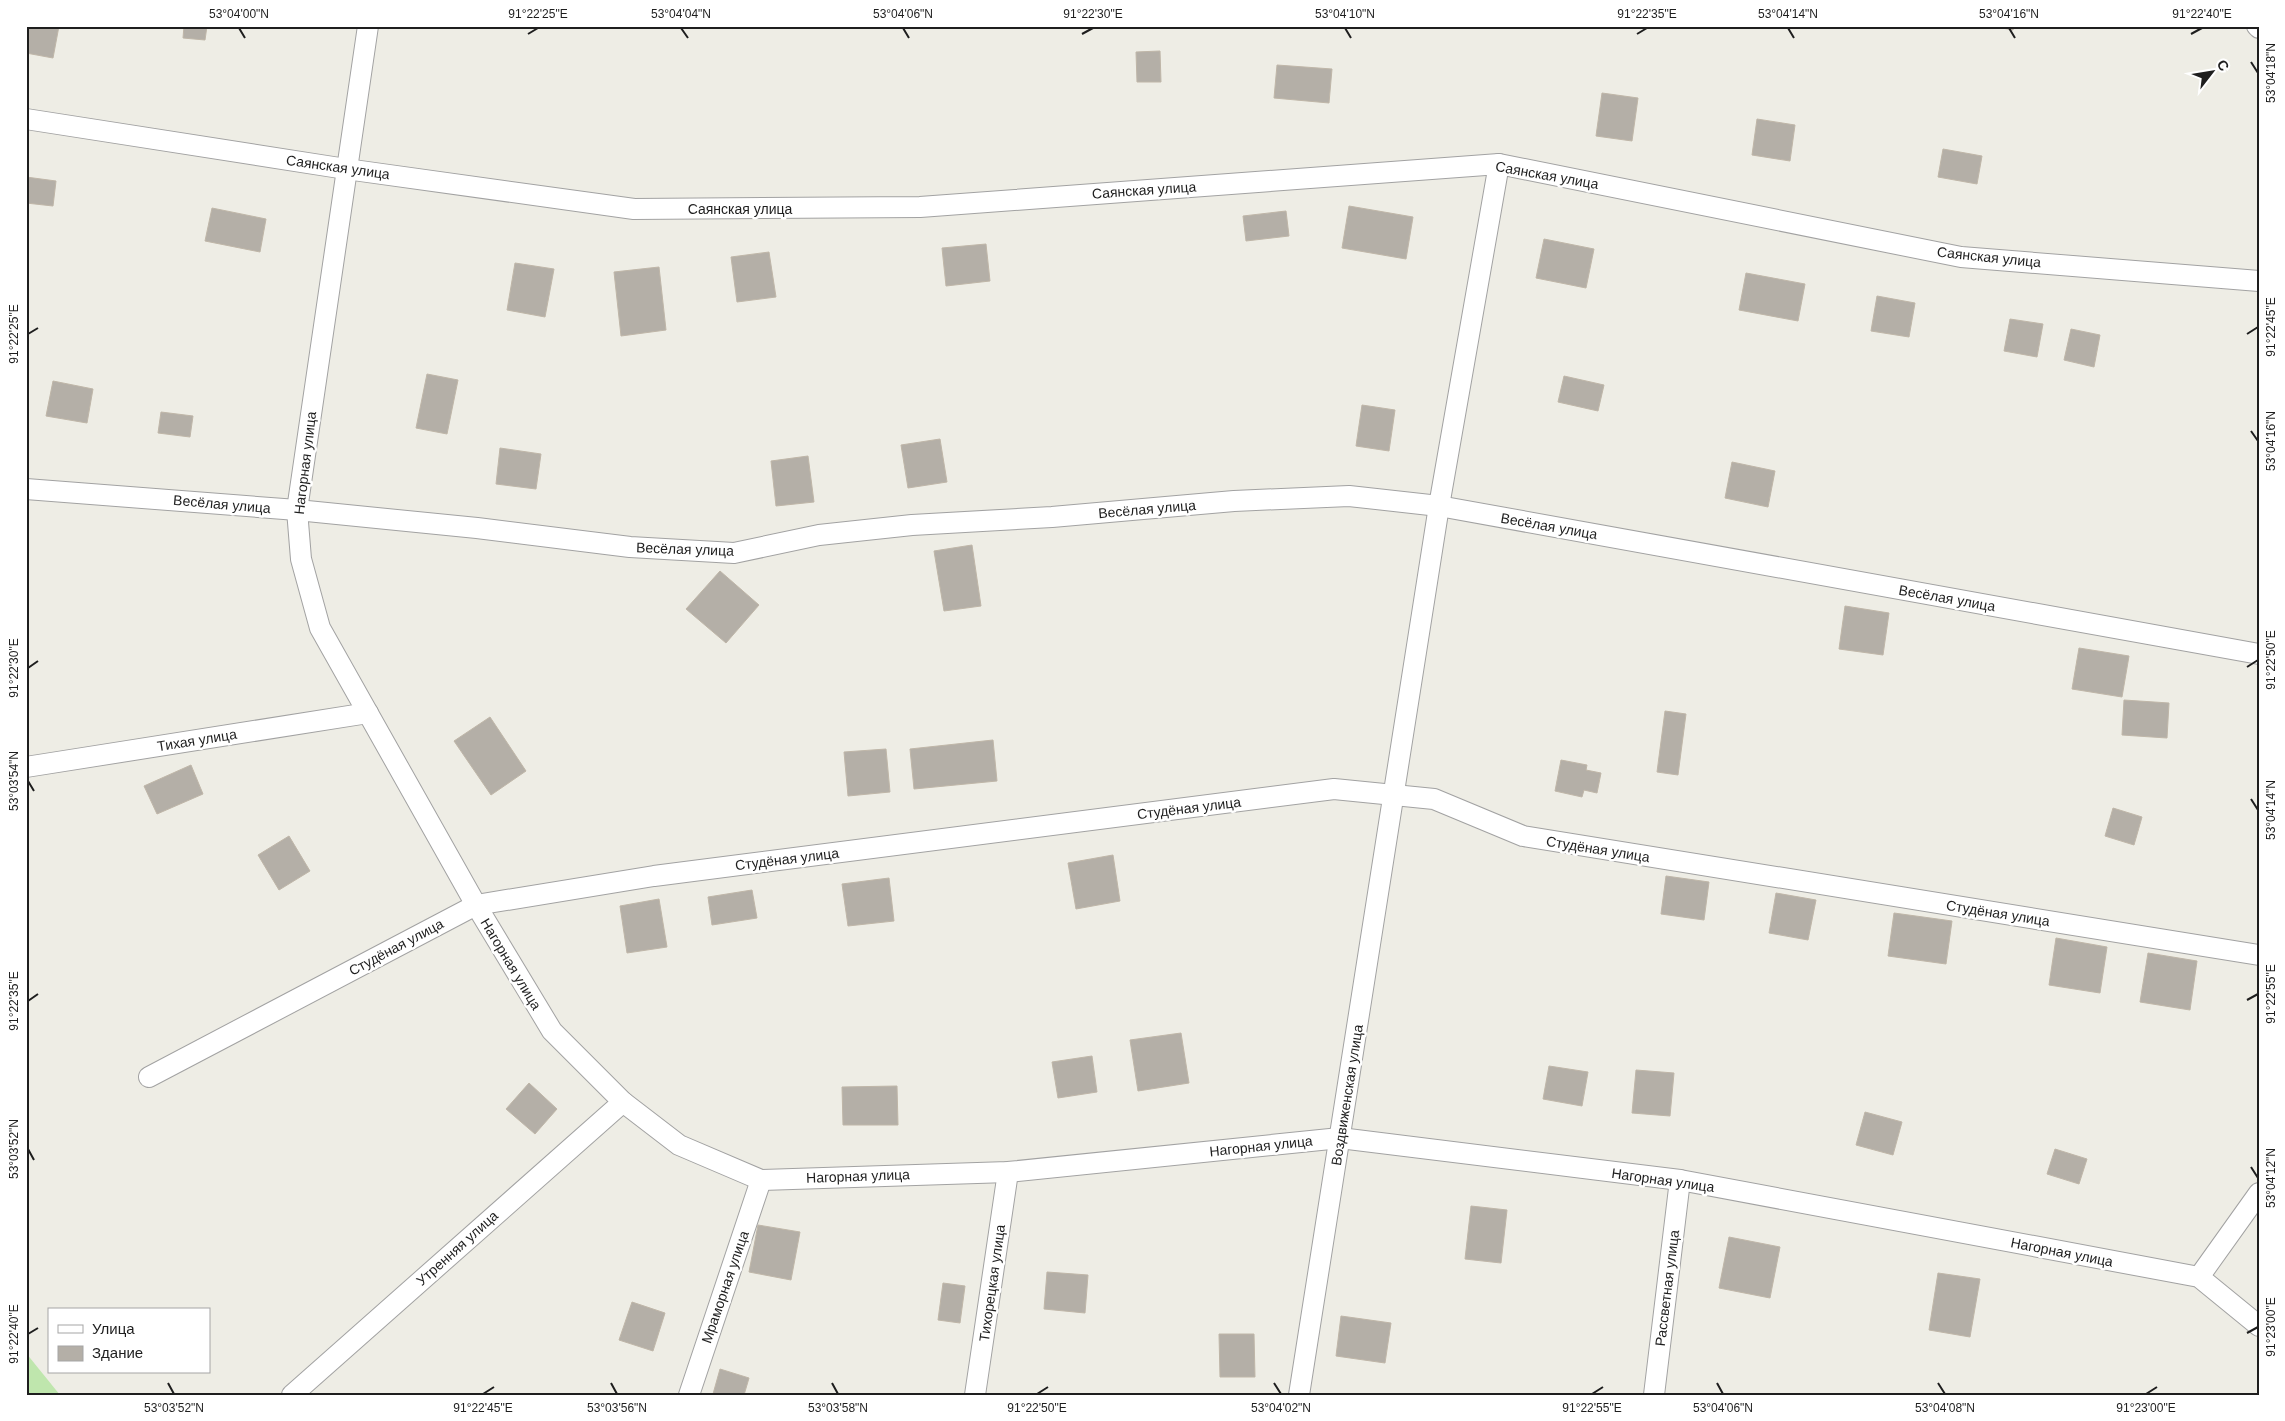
<svg xmlns="http://www.w3.org/2000/svg" width="2285" height="1421" font-family="Arial,sans-serif">
	<style>
		.grass { fill: #bfe6ad }
		.building { fill: #b4afa7; stroke: #bfb6a8 }
		.lines { fill: none; stroke-linecap: round; stroke-linejoin: round }
		.minor-casing { stroke: #a2a2a2; stroke-width: 22 }
		.minor { stroke: #fff; stroke-width: 20 }
		.ticks { fill: none; stroke: #1e1e1e; stroke-width: 2 }
		.labels { text-anchor: middle; dominant-baseline: central; stroke-width: 5; stroke-linejoin: round; paint-order: stroke }
		.street-label { font-size: 14px; fill: #1e1e1e; stroke: #fff }
		.neatline { fill: none; stroke: #1e1e1e; stroke-width: 2 }
		.ticks-label { font-size: 12px; text-anchor: middle; fill: #1e1e1e }
	</style>
	<rect width="100%" height="100%" fill="#eeede5"/>
	<!-- grass -->
	<path class="grass" d="M26,1353L60,1395H26Z"/>
	<!-- building -->
	<g class="building">
		<path d="M26,26H59L53,58L26,53Z"/>
		<path d="M184,26H207L205,40L183,38Z"/>
		<path d="M1991,26H2014L2013,30Z"/>
		<path d="M1160,51L1161,82H1137L1136,52Z"/>
		<path d="M1277,65L1332,69L1329,103L1274,98Z"/>
		<path d="M1602,93L1638,98L1632,141L1596,136Z"/>
		<path d="M1757,119L1795,125L1790,161L1752,155Z"/>
		<path d="M1943,149L1982,156L1977,184L1938,177Z"/>
		<path d="M26,177L56,181L53,206L26,203Z"/>
		<path d="M1349,206L1413,217L1406,259L1342,248Z"/>
		<path d="M212,208L266,219L260,252L205,241Z"/>
		<path d="M1286,211L1289,236L1246,241L1243,216Z"/>
		<path d="M1544,239L1594,249L1586,288L1536,278Z"/>
		<path d="M986,244L990,281L946,286L942,248Z"/>
		<path d="M769,252L776,297L737,302L731,257Z"/>
		<path d="M515,263L554,269L545,317L507,310Z"/>
		<path d="M659,267L666,330L621,336L614,272Z"/>
		<path d="M1746,273L1805,284L1798,321L1739,310Z"/>
		<path d="M1877,296L1915,303L1909,337L1871,331Z"/>
		<path d="M2010,319L2043,324L2037,357L2004,351Z"/>
		<path d="M2071,329L2100,335L2094,367L2064,360Z"/>
		<path d="M427,374L458,380L447,434L416,428Z"/>
		<path d="M1564,376L1604,385L1598,411L1558,402Z"/>
		<path d="M53,381L93,389L87,423L46,416Z"/>
		<path d="M1362,405L1395,410L1389,451L1356,446Z"/>
		<path d="M161,412L193,416L190,437L158,433Z"/>
		<path d="M940,439L947,482L908,488L901,445Z"/>
		<path d="M500,448L541,454L536,489L496,484Z"/>
		<path d="M808,456L814,502L776,506L771,461Z"/>
		<path d="M1732,462L1775,471L1768,507L1725,498Z"/>
		<path d="M972,545L981,606L944,611L934,551Z"/>
		<path d="M720,571L759,605L726,643L686,609Z"/>
		<path d="M1845,606L1889,613L1883,655L1839,649Z"/>
		<path d="M2079,648L2129,656L2122,697L2072,689Z"/>
		<path d="M2124,700L2169,703L2167,738L2122,735Z"/>
		<path d="M1665,711L1686,714L1678,775L1657,772Z"/>
		<path d="M490,717L526,771L491,795L454,741Z"/>
		<path d="M993,740L997,781L914,789L910,749Z"/>
		<path d="M886,749L890,792L848,796L844,752Z"/>
		<path d="M1561,760L1587,765L1586,770L1601,773L1597,793L1584,790L1582,797L1555,791Z"/>
		<path d="M191,765L203,794L157,814L144,786Z"/>
		<path d="M2113,808L2142,817L2134,845L2105,836Z"/>
		<path d="M289,836L310,871L279,890L258,855Z"/>
		<path d="M1113,855L1120,901L1076,909L1068,863Z"/>
		<path d="M1666,876L1709,882L1704,920L1661,914Z"/>
		<path d="M889,878L894,921L848,926L842,884Z"/>
		<path d="M752,890L757,918L712,925L708,897Z"/>
		<path d="M1776,893L1816,900L1808,940L1769,933Z"/>
		<path d="M659,899L667,947L627,953L620,906Z"/>
		<path d="M1894,913L1952,921L1946,964L1888,956Z"/>
		<path d="M2056,938L2107,947L2100,993L2049,985Z"/>
		<path d="M2148,953L2197,961L2190,1010L2140,1002Z"/>
		<path d="M1181,1033L1189,1083L1138,1091L1130,1040Z"/>
		<path d="M1092,1056L1097,1092L1058,1098L1052,1062Z"/>
		<path d="M1549,1066L1588,1072L1582,1106L1543,1099Z"/>
		<path d="M1636,1070L1674,1073L1670,1116L1632,1113Z"/>
		<path d="M529,1083L557,1109L535,1134L506,1109Z"/>
		<path d="M897,1086L898,1125H843L842,1087Z"/>
		<path d="M1865,1112L1902,1122L1893,1155L1856,1145Z"/>
		<path d="M2055,1149L2087,1159L2079,1184L2047,1174Z"/>
		<path d="M1471,1206L1507,1210L1501,1263L1465,1259Z"/>
		<path d="M758,1225L800,1232L791,1280L749,1272Z"/>
		<path d="M1729,1237L1780,1247L1770,1298L1719,1288Z"/>
		<path d="M1047,1272L1088,1275L1085,1313L1044,1309Z"/>
		<path d="M1938,1273L1980,1279L1970,1337L1929,1330Z"/>
		<path d="M943,1283L965,1286L960,1323L938,1320Z"/>
		<path d="M632,1302L665,1313L653,1351L619,1340Z"/>
		<path d="M1341,1316L1391,1323L1385,1363L1336,1356Z"/>
		<path d="M1219,1334H1254L1255,1377H1220Z"/>
		<path d="M720,1369L749,1378L744,1395L713,1394Z"/>
	</g>
	<g class="lines">
		<defs>
			<g id="minor">
				<path d="M368,26L297,510L301,559L320,628L476,905L552,1031L623,1102L679,1145L761,1180L1008,1172L1340,1138L1680,1180L2199,1277L2259,1326"/>
				<path d="M2257,26L2259,28"/>
				<path d="M26,119L346,169L634,209L920,207L1499,164L1961,257L2259,281"/>
				<path d="M26,489L297,510L477,528L630,547L734,553L819,535L912,525L1052,517L1234,501L1349,496L1439,506L2259,654"/>
				<path d="M26,767L368,713"/>
				<path d="M149,1077L476,905L654,876L1334,789L1434,799L1523,836L2259,955"/>
				<path d="M2199,1277L2259,1193"/>
				<path d="M292,1395L623,1102"/>
				<path d="M689,1395L761,1180"/>
				<path d="M975,1395L1008,1172"/>
				<path d="M1299,1395L1439,506L1499,164"/>
				<path d="M1654,1395L1680,1180"/>
			</g>
		</defs>
		<!-- minor casing -->
		<use href="#minor" class="minor-casing"/>
		<!-- minor -->
		<use href="#minor" class="minor"/>
	</g>
	<!-- ticks -->
	<path class="ticks" d="M239,28L245,38M681,28L688,38M903,28L909,38M1345,28L1351,38M1788,28L1794,38M2009,28L2015,38M528,34L538,28M1082,34L1093,28M1637,34L1647,28M2191,34L2202,28M2251,62L2258,73M28,334L38,328M2247,334L2258,327M2251,431L2258,441M2247,667L2258,660M28,668L38,661M28,781L34,791M2251,799L2258,810M2247,1000L2258,994M28,1001L38,994M28,1149L34,1160M2251,1167L2258,1178M2247,1333L2258,1327M28,1334L38,1328M168,1383L174,1394M611,1383L617,1394M832,1383L838,1394M1274,1383L1281,1394M1717,1383L1723,1394M1938,1383L1945,1394M483,1394L494,1387M1037,1394L1048,1387M1592,1394L1603,1387M2146,1394L2157,1387"/>
	<g class="labels">
		<!-- street labels -->
		<g class="street-label">
			<text transform="translate(338 167) rotate(8)">Саянская улица</text>
			<text transform="translate(1547 175) rotate(10)">Саянская улица</text>
			<text transform="translate(1144 190) rotate(-4)">Саянская улица</text>
			<text x="740" y="209">Саянская улица</text>
			<text transform="translate(1989 257) rotate(6)">Саянская улица</text>
			<text transform="translate(305 463) rotate(-83)">Нагорная улица</text>
			<text transform="translate(222 504) rotate(5)">Весёлая улица</text>
			<text transform="translate(1147 509) rotate(-5)">Весёлая улица</text>
			<text transform="translate(1549 526) rotate(10)">Весёлая улица</text>
			<text transform="translate(685 549) rotate(2)">Весёлая улица</text>
			<text transform="translate(1947 598) rotate(10)">Весёлая улица</text>
			<text transform="translate(197 740) rotate(-9)">Тихая улица</text>
			<text transform="translate(1189 808) rotate(-7)">Студёная улица</text>
			<text transform="translate(1598 849) rotate(9)">Студёная улица</text>
			<text transform="translate(787 859) rotate(-7)">Студёная улица</text>
			<text transform="translate(1998 913) rotate(9)">Студёная улица</text>
			<text transform="translate(396 947) rotate(-28)">Студёная улица</text>
			<text transform="translate(511 964) rotate(59)">Нагорная улица</text>
			<text transform="translate(1347 1095) rotate(-81)">Воздвиженская улица</text>
			<text transform="translate(1261 1146) rotate(-6)">Нагорная улица</text>
			<text transform="translate(858 1176) rotate(-2)">Нагорная улица</text>
			<text transform="translate(1663 1180) rotate(8)">Нагорная улица</text>
			<text transform="translate(457 1248) rotate(-42)">Утренняя улица</text>
			<text transform="translate(2062 1252) rotate(11)">Нагорная улица</text>
			<text transform="translate(992 1283) rotate(-82)">Тихорецкая улица</text>
			<text transform="translate(725 1287) rotate(-71)">Мраморная улица</text>
			<text transform="translate(1667 1288) rotate(-83)">Рассветная улица</text>
		</g>
	</g>
	<!-- border -->
	<rect width="2285" height="1421" fill="none" stroke="#ffffff" stroke-width="55"/>
	<!-- legend -->
	<rect x="48" y="1308" width="162" height="65" fill="#ffffff" stroke="#a5a5a5"/>
	<rect x="58" y="1325" width="25" height="8" fill="#ffffff" stroke="#a5a5a5"/>
	<text x="92" y="1334" font-size="15" fill="#1e1e1e">Улица</text>
	<rect x="58" y="1346" width="25" height="15" fill="#b4afa7" stroke="#a5a5a5"/>
	<text x="92" y="1358" font-size="15" fill="#1e1e1e">Здание</text>
	<!-- north arrow -->
	<g transform="translate(2212 72) rotate(59)" stroke="#ffffff" stroke-width="4" paint-order="stroke">
	<path d="M0-4L9 19L0 12L-9 19Z" fill="#1e1e1e"/>
	<text y="-8" font-size="14" font-weight="bold" text-anchor="middle" fill="#1e1e1e">С</text>
	</g>
	<rect x="28" y="28" width="2230" height="1366" class="neatline"/>
	<g class="ticks-label">
		<text x="239" y="18">53°04'00"N</text>
		<text x="538" y="18">91°22'25"E</text>
		<text x="681" y="18">53°04'04"N</text>
		<text x="903" y="18">53°04'06"N</text>
		<text x="1093" y="18">91°22'30"E</text>
		<text x="1345" y="18">53°04'10"N</text>
		<text x="1647" y="18">91°22'35"E</text>
		<text x="1788" y="18">53°04'14"N</text>
		<text x="2009" y="18">53°04'16"N</text>
		<text x="2202" y="18">91°22'40"E</text>
		<text transform="translate(2271 73) rotate(-90)" y="4">53°04'18"N</text>
		<text transform="translate(2271 327) rotate(-90)" y="4">91°22'45"E</text>
		<text transform="translate(14 334) rotate(-90)" y="4">91°22'25"E</text>
		<text transform="translate(2271 441) rotate(-90)" y="4">53°04'16"N</text>
		<text transform="translate(2271 660) rotate(-90)" y="4">91°22'50"E</text>
		<text transform="translate(14 668) rotate(-90)" y="4">91°22'30"E</text>
		<text transform="translate(14 781) rotate(-90)" y="4">53°03'54"N</text>
		<text transform="translate(2271 810) rotate(-90)" y="4">53°04'14"N</text>
		<text transform="translate(2271 994) rotate(-90)" y="4">91°22'55"E</text>
		<text transform="translate(14 1001) rotate(-90)" y="4">91°22'35"E</text>
		<text transform="translate(14 1149) rotate(-90)" y="4">53°03'52"N</text>
		<text transform="translate(2271 1178) rotate(-90)" y="4">53°04'12"N</text>
		<text transform="translate(2271 1327) rotate(-90)" y="4">91°23'00"E</text>
		<text transform="translate(14 1334) rotate(-90)" y="4">91°22'40"E</text>
		<text x="174" y="1412">53°03'52"N</text>
		<text x="483" y="1412">91°22'45"E</text>
		<text x="617" y="1412">53°03'56"N</text>
		<text x="838" y="1412">53°03'58"N</text>
		<text x="1037" y="1412">91°22'50"E</text>
		<text x="1281" y="1412">53°04'02"N</text>
		<text x="1592" y="1412">91°22'55"E</text>
		<text x="1723" y="1412">53°04'06"N</text>
		<text x="1945" y="1412">53°04'08"N</text>
		<text x="2146" y="1412">91°23'00"E</text>
	</g>
</svg>
